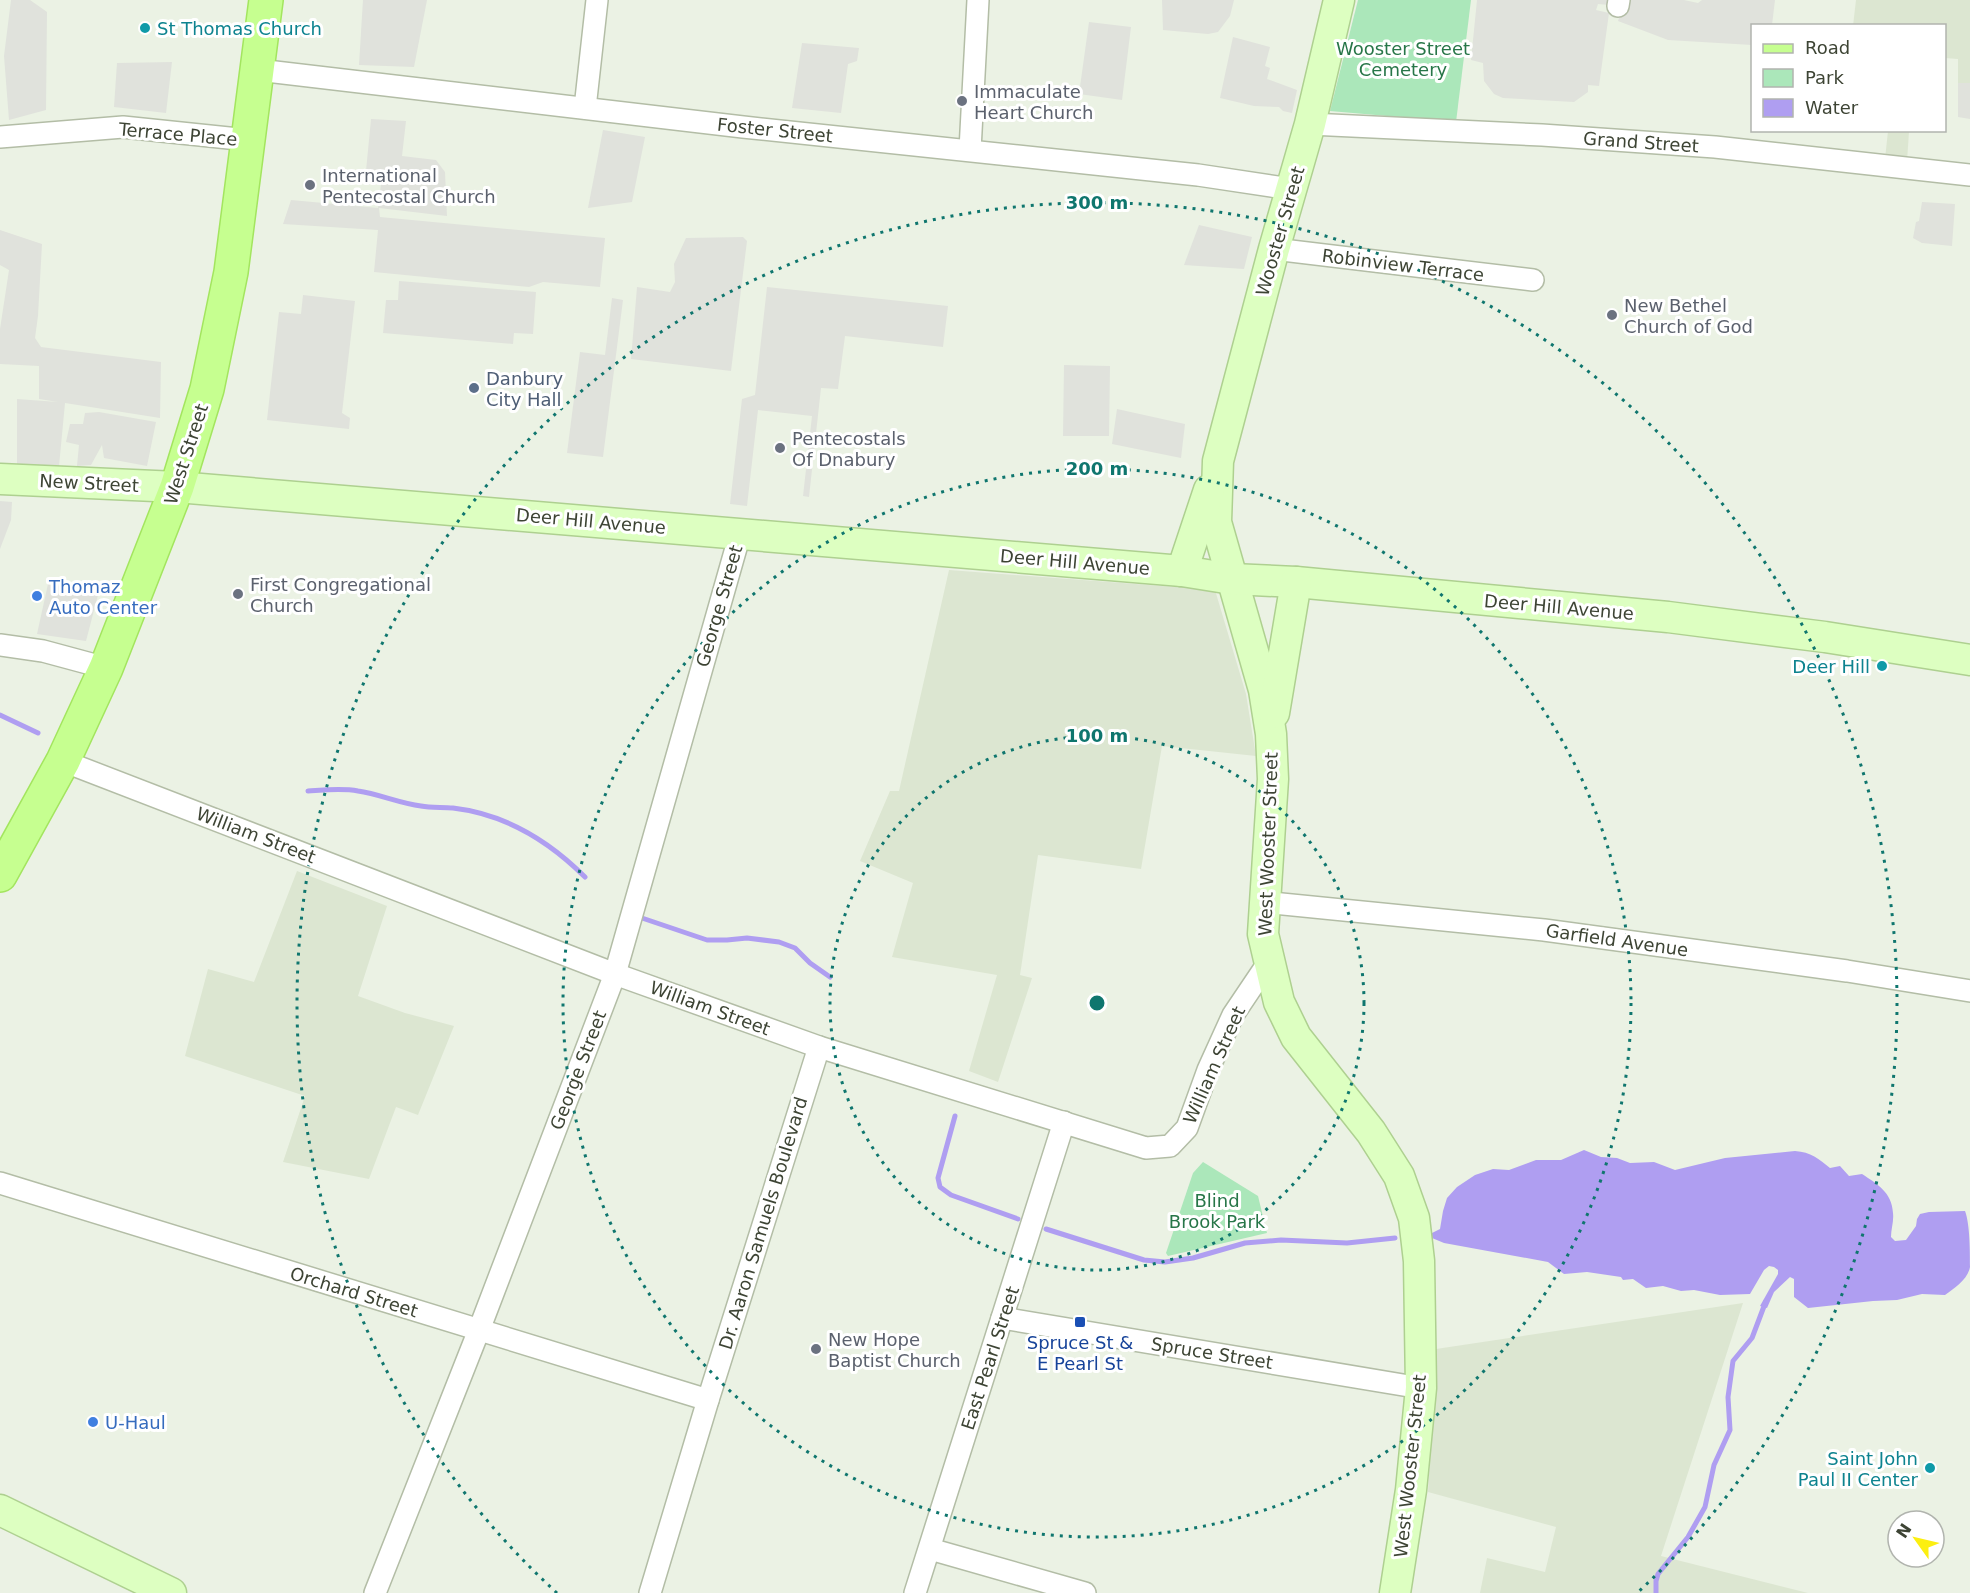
<svg xmlns="http://www.w3.org/2000/svg" width="1970" height="1593" font-family="'DejaVu Sans',sans-serif">
	<style>
		.residential { fill: #dce6d1 }
		.green { fill: #abe7ba }
		.parking { fill: #e0e2dc }
		.water { fill: #af9ef1 }
		.lines { fill: none; stroke-linecap: round; stroke-linejoin: round }
		.stream { stroke: #af9ef1; stroke-width: 5 }
		.street-casing { stroke: #b3bda6; stroke-width: 24 }
		.secondary-casing { stroke: #aed090; stroke-width: 33 }
		.primary-casing { stroke: #a3e55f; stroke-width: 36 }
		.street { stroke: #fff; stroke-width: 21 }
		.secondary { stroke: #ddffc1; stroke-width: 30 }
		.primary { stroke: #c6ff90; stroke-width: 33 }
		.ring { fill: none; stroke: #0f766e; stroke-width: 3; stroke-dasharray: 3 6 }
		.culture-dot { fill: #0f9aa8; stroke: #fff; stroke-width: 2 }
		.worship-dot { fill: #6b7280; stroke: #fff; stroke-width: 2 }
		.service-dot { fill: #5c6f8a; stroke: #fff; stroke-width: 2 }
		.shop-dot { fill: #3f7fe0; stroke: #fff; stroke-width: 2 }
		.transit-dot { fill: #1a4fb4; stroke: #fff; stroke-width: 2 }
		.labels { text-anchor: middle; dominant-baseline: central; stroke-width: 6; stroke-linejoin: round; paint-order: stroke }
		.culture-label { font-size: 18px; fill: #0d838f; stroke: #fff; text-anchor: end }
		.park-label { font-size: 18px; fill: #277648; stroke: #fff }
		.worship-label { font-size: 18px; fill: #5b616d; stroke: #fff; text-anchor: start }
		.street-label { font-size: 18px; fill: #3d4434; stroke: #fff }
		.service-label { font-size: 18px; fill: #4e5e75; stroke: #fff; text-anchor: start }
		.shop-label { font-size: 18px; fill: #366cbe; stroke: #fff; text-anchor: start }
		.transit-label { font-size: 18px; fill: #164399; stroke: #fff }
		.centre { fill: #0f766e; stroke: #fff; stroke-width: 3 }
		.ring-label { font-size: 18px; text-anchor: middle; font-weight: bold; fill: #0f766e; stroke: #fff; stroke-width: 6; stroke-linejoin: round; paint-order: stroke }
	</style>
	<rect width="100%" height="100%" fill="#ebf2e4"/>
	<!-- residential -->
	<g class="residential">
		<path d="M1856,0H1970V83H1958V59L1945,58L1944,26H1853Z"/>
		<path d="M1888,131H1909L1907,162L1885,159Z"/>
		<path d="M949,570L1215,590L1246,694L1256,756L1162,746L1141,869L1038,855L1020,975L1032,978L998,1082L969,1071L997,975L892,957L913,883L860,861L890,791H899Z"/>
		<path d="M297,871L387,906L358,996L405,1013L454,1026L418,1115L396,1107L369,1179L283,1162L305,1096L185,1056L208,969L254,982Z"/>
		<path d="M1743,1303L1661,1556L1808,1593H1480L1487,1558L1545,1572L1556,1527L1428,1492L1436,1349Z"/>
	</g>
	<!-- green -->
	<g class="green">
		<path d="M1358,0H1471L1456,122L1330,111Z"/>
		<path d="M1203,1162L1258,1196L1267,1233L1168,1256L1166,1253L1193,1173Z"/>
	</g>
	<!-- parking -->
	<g class="parking">
		<path d="M11,0H30L47,12L46,110L9,120L4,56Z"/>
		<path d="M363,0H427L414,67L359,65Z"/>
		<path d="M1162,0H1234L1230,16L1218,32L1208,34L1163,30Z"/>
		<path d="M1477,0H1609V5L1598,4L1596,10L1609,13L1599,86L1588,85V92L1574,102L1503,98L1494,94L1484,81L1483,63L1471,60Z"/>
		<path d="M1625,0H1684L1698,3L1702,0H1775L1772,25L1752,26V45L1668,40L1618,21Z"/>
		<path d="M1089,22L1131,27L1122,100L1079,94Z"/>
		<path d="M1233,37L1270,47L1265,66L1270,68L1267,79L1297,90L1292,113L1283,111L1279,107L1254,106L1220,98Z"/>
		<path d="M802,43L859,48L857,61L848,64L841,113L792,108Z"/>
		<path d="M172,62L166,113L114,107L117,63Z"/>
		<path d="M1958,83H1970V119L1958,117Z"/>
		<path d="M371,119L406,121L402,156L436,160L445,172L447,216L379,208L380,217L605,238L600,287L543,282L529,287L374,272L378,230L283,224L291,200L378,208L381,184L366,171Z"/>
		<path d="M603,130L645,137L632,202L588,208Z"/>
		<path d="M1922,202L1955,204L1952,246L1922,243L1913,238L1916,222L1919,221Z"/>
		<path d="M1199,225L1252,237L1244,269L1184,265Z"/>
		<path d="M0,230L42,244L38,316L35,338L41,347L161,362L160,418L65,403L59,466L17,467V399L58,402L39,399V366L0,364V329L9,270L0,265Z"/>
		<path d="M743,237L747,241L731,371L631,359L637,287L670,292L675,282L674,264L686,238Z"/>
		<path d="M399,281L536,292L533,334L514,333L513,344L383,333L386,300H398Z"/>
		<path d="M767,287L948,306L943,347L845,336L838,389L821,388L809,497L803,496L812,416L758,410L747,506L730,504L742,399L755,395Z"/>
		<path d="M303,295L355,301L342,413L350,418L349,429L267,420L279,312L301,314Z"/>
		<path d="M612,298L623,300L603,457L567,453L580,352L605,355Z"/>
		<path d="M1064,365L1110,366L1109,436H1063Z"/>
		<path d="M1117,409L1185,424L1181,458L1112,444Z"/>
		<path d="M99,412L156,422L147,466L104,458L102,445L91,465L77,466L79,445L66,442L70,424H83L85,413Z"/>
		<path d="M0,501L12,502L11,520L0,549Z"/>
		<path d="M48,584L98,595L86,641L37,634Z"/>
	</g>
	<!-- water -->
	<path class="water" d="M1584,1150L1601,1157L1617,1158L1630,1163L1654,1162L1675,1170L1725,1158L1795,1151C1811,1152 1819,1159 1830,1168L1840,1166L1849,1176L1862,1174C1877,1184 1892,1192 1893,1213C1894,1221 1891,1229 1891,1237L1895,1241L1906,1240L1916,1226L1917,1219L1920,1214L1929,1212L1965,1211C1970,1224 1970,1252 1970,1267C1968,1279 1955,1288 1945,1295L1922,1294L1897,1300L1873,1301L1808,1308L1794,1297V1279L1790,1277L1774,1292L1767,1308L1760,1306L1778,1274V1270L1774,1267L1769,1266L1764,1270L1750,1294L1720,1295L1694,1290L1681,1291L1663,1286L1646,1288L1633,1279L1623,1280L1621,1277L1587,1272L1564,1274L1548,1262L1444,1243L1432,1238V1233L1440,1229L1443,1211L1447,1198L1457,1187L1475,1175L1493,1169L1509,1170L1536,1160H1561Z"/>
	<g class="lines">
		<!-- stream -->
		<g class="stream">
			<path d="M0,715L38,733"/>
			<path d="M308,791C324,790 342,788 358,791C379,794 399,803 421,806C431,808 442,807 453,808C504,814 549,841 585,877"/>
			<path d="M639,917L707,940H727L747,938L779,942L795,948L810,963L830,977"/>
			<path d="M955,1116L938,1178L940,1187L951,1195L1018,1219"/>
			<path d="M1046,1229L1144,1260L1165,1262L1193,1258L1245,1243L1281,1240L1347,1243L1395,1238"/>
			<path d="M1656,1593V1581L1658,1574L1688,1537L1705,1507L1714,1465L1730,1430L1728,1397L1733,1361L1752,1338L1766,1301"/>
		</g>
		<defs>
			<g id="street">
				<path d="M1618,6L1619,0"/>
				<path d="M258,70L743,127L1198,175L1291,189"/>
				<path d="M585,108L597,0"/>
				<path d="M1310,124L1542,135L1715,147L1970,175"/>
				<path d="M0,137L123,127L248,140"/>
				<path d="M970,150L978,0"/>
				<path d="M1274,249L1533,280"/>
				<path d="M0,645L43,651L106,668"/>
				<path d="M63,761L615,974L819,1047L1146,1148L1170,1146L1187,1128L1208,1070L1233,1015L1268,963"/>
				<path d="M1263,902L1544,930L1847,971L1970,991"/>
				<path d="M0,1183L708,1400"/>
				<path d="M1002,1318L1421,1388"/>
				<path d="M930,1549L1085,1593"/>
				<path d="M375,1593L479,1330L615,974L740,534"/>
				<path d="M650,1593L708,1400L819,1047"/>
				<path d="M915,1593L1064,1122"/>
			</g>
			<g id="secondary">
				<path d="M1339,0L1310,124L1274,249L1218,461L1216,522L1264,690L1271,734L1273,779L1263,934L1279,1002L1296,1037L1371,1132L1399,1176L1414,1218L1419,1261L1421,1388L1411,1490L1395,1593"/>
				<path d="M0,479L177,487L1182,571L1232,579L1296,582L1668,617L1825,637L1970,660"/>
				<path d="M1182,571L1209,490"/>
				<path d="M1274,713L1296,582"/>
				<path d="M0,1510L171,1593"/>
			</g>
			<path id="primary" d="M0,875L63,761L106,668L177,487L207,389L231,272L266,0"/>
		</defs>
		<!-- street casing -->
		<use href="#street" class="street-casing"/>
		<!-- secondary casing -->
		<use href="#secondary" class="secondary-casing"/>
		<!-- primary casing -->
		<use href="#primary" class="primary-casing"/>
		<!-- street -->
		<use href="#street" class="street"/>
		<!-- secondary -->
		<use href="#secondary" class="secondary"/>
		<!-- primary -->
		<use href="#primary" class="primary"/>
	</g>
	<!-- distance rings -->
	<g class="ring">
		<circle cx="1097" cy="1003" r="267"/>
		<circle cx="1097" cy="1003" r="534"/>
		<path d="M557 1593A800 800 0 1 1 1637 1593"/>
	</g>
	<!-- markers -->
	<g class="culture-dot">
		<circle cx="145" cy="28" r="6"/>
		<circle cx="1882" cy="666" r="6"/>
		<circle cx="1930" cy="1468" r="6"/>
	</g>
	<g class="worship-dot">
		<circle cx="962" cy="101" r="6"/>
		<circle cx="310" cy="185" r="6"/>
		<circle cx="1612" cy="315" r="6"/>
		<circle cx="780" cy="448" r="6"/>
		<circle cx="238" cy="594" r="6"/>
		<circle cx="816" cy="1349" r="6"/>
	</g>
	<circle class="service-dot" cx="474" cy="388" r="6"/>
	<g class="shop-dot">
		<circle cx="37" cy="596" r="6"/>
		<circle cx="93" cy="1422" r="6"/>
	</g>
	<rect class="transit-dot" x="1074" y="1316" width="12" height="12" rx="3"/>
	<g class="labels">
		<!-- culture labels -->
		<g class="culture-label">
			<text x="157" y="28" text-anchor="start">St Thomas Church</text>
			<text x="1870" y="666">Deer Hill</text>
			<text x="1918" y="1458">Saint John<tspan x="1918" dy="21">Paul II Center</tspan></text>
		</g>
		<!-- park labels -->
		<g class="park-label">
			<text x="1403" y="48">Wooster Street<tspan x="1403" dy="21">Cemetery</tspan></text>
			<text x="1217" y="1200">Blind<tspan x="1217" dy="21">Brook Park</tspan></text>
		</g>
		<!-- worship labels -->
		<g class="worship-label">
			<text x="974" y="91">Immaculate<tspan x="974" dy="21">Heart Church</tspan></text>
			<text x="322" y="175">International<tspan x="322" dy="21">Pentecostal Church</tspan></text>
			<text x="1624" y="305">New Bethel<tspan x="1624" dy="21">Church of God</tspan></text>
			<text x="792" y="438">Pentecostals<tspan x="792" dy="21">Of Dnabury</tspan></text>
			<text x="250" y="584">First Congregational<tspan x="250" dy="21">Church</tspan></text>
			<text x="828" y="1339">New Hope<tspan x="828" dy="21">Baptist Church</tspan></text>
		</g>
		<!-- street labels -->
		<g class="street-label">
			<text transform="translate(775 130) rotate(6)">Foster Street</text>
			<text transform="translate(178 134) rotate(5)">Terrace Place</text>
			<text transform="translate(1641 142) rotate(4)">Grand Street</text>
			<text transform="translate(1280 231) rotate(-74)">Wooster Street</text>
			<text transform="translate(1403 265) rotate(7)">Robinview Terrace</text>
			<text transform="translate(186 454) rotate(-72)">West Street</text>
			<text transform="translate(89 483) rotate(3)">New Street</text>
			<text transform="translate(591 521) rotate(5)">Deer Hill Avenue</text>
			<text transform="translate(1075 562) rotate(5)">Deer Hill Avenue</text>
			<text transform="translate(719 606) rotate(-74)">George Street</text>
			<text transform="translate(1559 607) rotate(5)">Deer Hill Avenue</text>
			<text transform="translate(256 835) rotate(21)">William Street</text>
			<text transform="translate(1268 844) rotate(-88)">West Wooster Street</text>
			<text transform="translate(1617 940) rotate(8)">Garfield Avenue</text>
			<text transform="translate(710 1008) rotate(20)">William Street</text>
			<text transform="translate(1214 1065) rotate(-66)">William Street</text>
			<text transform="translate(578 1070) rotate(-69)">George Street</text>
			<text transform="translate(763 1223) rotate(-73)">Dr. Aaron Samuels Boulevard</text>
			<text transform="translate(354 1292) rotate(17)">Orchard Street</text>
			<text transform="translate(1212 1353) rotate(9)">Spruce Street</text>
			<text transform="translate(990 1358) rotate(-72)">East Pearl Street</text>
			<text transform="translate(1410 1466) rotate(-84)">West Wooster Street</text>
		</g>
		<!-- service labels -->
		<g class="service-label">
			<text x="486" y="378">Danbury<tspan x="486" dy="21">City Hall</tspan></text>
		</g>
		<!-- shop labels -->
		<g class="shop-label">
			<text x="49" y="586">Thomaz<tspan x="49" dy="21">Auto Center</tspan></text>
			<text x="105" y="1422">U-Haul</text>
		</g>
		<!-- transit labels -->
		<g class="transit-label">
			<text x="1080" y="1342">Spruce St &amp;<tspan x="1080" dy="21">E Pearl St</tspan></text>
		</g>
	</g>
	<circle cx="1097" cy="1003" r="9" class="centre"/>
	<g class="ring-label">
		<text x="1097" y="209">300 m</text>
		<text x="1097" y="475">200 m</text>
		<text x="1097" y="742">100 m</text>
	</g>
	<!-- legend -->
	<rect x="1751" y="24" width="195" height="108" fill="#ffffff" stroke="#b1b4ae" stroke-width="1.5"/>
	<rect x="1763" y="44" width="30" height="9" fill="#c6ff90" stroke="#b1b4ae" stroke-width="1.5"/>
	<text x="1805" y="54" font-size="18" fill="#3d4434">Road</text>
	<rect x="1763" y="69" width="30" height="18" fill="#abe7ba" stroke="#b1b4ae" stroke-width="1.5"/>
	<text x="1805" y="84" font-size="18" fill="#3d4434">Park</text>
	<rect x="1763" y="99" width="30" height="18" fill="#af9ef1" stroke="#b1b4ae" stroke-width="1.5"/>
	<text x="1805" y="114" font-size="18" fill="#3d4434">Water</text>
	<!-- north arrow -->
	<g transform="translate(1916 1539) rotate(304)"><circle r="28" fill="#ffffff" stroke="#b1b4ae" stroke-width="1.5"/>
	<path d="M0-4.5L10 22L0 15L-10 22Z" fill="#fcef10"/>
	<text y="-9" font-size="16" font-weight="bold" text-anchor="middle" fill="#3d4434">N</text>
	</g>
</svg>
